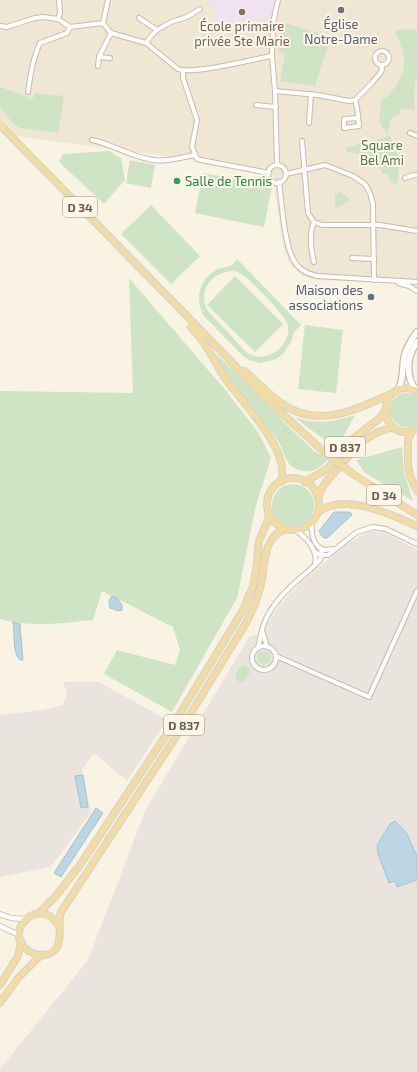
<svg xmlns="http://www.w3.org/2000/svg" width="417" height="1072" font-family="'Exo 2',sans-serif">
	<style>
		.residential { fill: #efe6d3 }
		.industrial { fill: #e9e5de }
		.education { fill: #f0e1f5 }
		.green { fill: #cee4c5; fill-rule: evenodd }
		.water { fill: #bbd6e0; stroke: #a3c4d0 }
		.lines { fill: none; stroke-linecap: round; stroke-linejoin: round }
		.minor-casing { stroke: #c8bcac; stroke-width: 6 }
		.tertiary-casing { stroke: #c8bcac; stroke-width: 6 }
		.secondary-casing { stroke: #cbbdab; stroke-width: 8 }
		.primary-casing { stroke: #d6d2cd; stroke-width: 8 }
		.minor { stroke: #fff; stroke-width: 4 }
		.tertiary { stroke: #fff; stroke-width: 4.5 }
		.secondary { stroke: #fff; stroke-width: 5.5 }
		.primary { stroke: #f0dca4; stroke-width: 6 }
		.primary-bridge-casing { stroke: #d6d2cd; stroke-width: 8; stroke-linecap: butt }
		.primary-bridge { stroke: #f0dca4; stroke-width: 6 }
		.worship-dot { fill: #6b7280; stroke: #fcf7ea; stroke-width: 1.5 }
		.education-dot { fill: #8d6e63; stroke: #fcf7ea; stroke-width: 1.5 }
		.leisure-dot { fill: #2e9e5b; stroke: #fcf7ea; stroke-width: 1.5 }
		.service-dot { fill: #5c6f8a; stroke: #fcf7ea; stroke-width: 1.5 }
		.labels { text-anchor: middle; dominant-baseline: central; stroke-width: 4; stroke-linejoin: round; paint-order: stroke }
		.shield { fill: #fcf7ea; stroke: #998b7c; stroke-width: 1 }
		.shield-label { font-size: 12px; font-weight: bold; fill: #6e5d4d }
		.worship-label { font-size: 13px; fill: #5b616d; stroke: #fcf7ea }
		.education-label { font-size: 13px; fill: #785e54; stroke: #fcf7ea }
		.park-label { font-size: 13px; fill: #52784a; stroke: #fcf7ea }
		.leisure-label { font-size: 13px; fill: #27864d; stroke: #fcf7ea; text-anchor: start }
		.service-label { font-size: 13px; fill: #4e5e75; stroke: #fcf7ea; text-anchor: end }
	</style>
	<rect width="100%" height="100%" fill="#f9f3e4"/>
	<!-- residential -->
	<path class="residential" d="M0,0H417V284L319,280L303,276L291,266L283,246L272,171L16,136L0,119Z"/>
	<!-- industrial -->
	<g class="industrial">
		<path d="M373,531L385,533L417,549V1072H0V1069L88,960L146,809L249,637L266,634L267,625L277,608L296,587L345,545L365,533Z"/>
		<path d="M63,682H99L167,720L127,781L94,753L82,770L91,812L51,867L0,877V715L42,710L63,705L67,693Z"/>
	</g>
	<!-- education -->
	<path class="education" d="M207,0H275L268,18L246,19L215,25V6L210,4Z"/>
	<!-- green -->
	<g class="green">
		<path d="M279,21L331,37L315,86L280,81L285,53L279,52Z"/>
		<path d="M406,29L417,30V73L413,95L415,104L414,110L401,108L399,114L391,118L388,132L386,133L379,121L381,106L380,103C383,99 388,96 391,92C410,70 406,55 395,31Z"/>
		<path d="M0,87L27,96L28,99L30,100L34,97V93L64,96L58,133L20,128L15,125L0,108Z"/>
		<path d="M389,135C399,151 400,167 397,185L391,182L387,174H382C377,159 362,154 347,152L345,148L365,142L385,138L386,136Z"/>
		<path d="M109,151L121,158L125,180L104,204L59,162L63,154Z"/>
		<path d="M130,160L155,165L151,188L126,183Z"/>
		<path d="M203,173L272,186L264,227L195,213Z"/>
		<path d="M340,191L350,200L335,209V195Z"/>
		<path d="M151,205L200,256L171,284L121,234Z"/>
		<path d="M237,259L301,325L294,332L292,340L283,354L276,359L261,363L249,360L243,356L203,315C195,297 199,279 218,269C222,267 227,267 230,266C233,265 235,261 237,259ZM233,271C237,272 240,273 244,276C253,282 286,317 288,325C292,346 266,365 248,353C243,350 239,344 235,340C226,330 217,321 208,311C197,291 211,272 233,271Z"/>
		<path d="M235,276L283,324L255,352L207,305Z"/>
		<path d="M129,278L227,392L258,432L271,458L256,505L237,598L172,712L104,674L117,650L175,665L180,650L173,627L102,591L93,620C62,623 30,628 0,619V391L133,393Z"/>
		<path d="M305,325L343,330L336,393L298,389Z"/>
		<path d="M216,354L218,355L288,426L314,451L328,459C320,470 305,476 293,467C285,462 283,449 278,441C259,411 229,387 216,354Z"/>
		<path d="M404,393L413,394L417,396V424C393,438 377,401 404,393Z"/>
		<path d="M355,415L337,448L304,425L295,417C318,425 332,422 355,415Z"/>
		<path d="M402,447L404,472L413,501L365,473L356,460Z"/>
		<circle cx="293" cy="505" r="21"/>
		<circle cx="264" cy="658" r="7"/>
		<path d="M245,665L249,668L250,672L245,681L239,682L236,679L235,675L240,667Z"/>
	</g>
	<!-- water -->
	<g class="water">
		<path d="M334,512H350L352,515L327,538H324L321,535L319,531Z"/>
		<path d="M112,596L117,598L122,605V610L118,611L110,608L109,601Z"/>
		<path d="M13,622L20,624L23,660H20C12,652 15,633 13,622Z"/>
		<path d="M83,775L88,807L81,808L75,776Z"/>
		<path d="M96,808L103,813L61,877L54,873Z"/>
		<path d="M395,821L406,832L417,856V880L397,887L395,881L389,883L378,854L377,845L390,824Z"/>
	</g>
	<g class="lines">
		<defs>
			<g id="minor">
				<path d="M139,18L157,30"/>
				<path d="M58,19L60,13L59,0"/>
				<path d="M103,23L111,33L146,43L178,69C194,75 252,59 272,56"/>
				<path d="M103,23L108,0"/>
				<path d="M0,26L7,27L35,18L43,17L58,19L70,27L103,23"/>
				<path d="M146,43L151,36L157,30L171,22L187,17L200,9"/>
				<circle cx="382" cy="58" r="7"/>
				<path d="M99,57L110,58"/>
				<path d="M98,66L99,57L111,33"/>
				<path d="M183,71V78L197,120L192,147L197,159L206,161L269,173"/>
				<path d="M275,91L318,95L349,101L355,100L371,84L381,72L382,69L381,65"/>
				<path d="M28,92C30,76 33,58 40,43L67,33L70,27"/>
				<path d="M355,100C358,109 358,117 359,126L344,128V119L358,118"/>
				<path d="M256,105L276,107"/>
				<path d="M309,123L311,94"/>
				<path d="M410,133L417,136"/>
				<path d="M92,140C111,144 128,155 148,159C162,163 180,158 194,155"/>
				<path d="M302,141L308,213L314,222L322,225H380L417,231"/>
				<path d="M277,165L275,91L272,56L273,23L278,0"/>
				<circle cx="277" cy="174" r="9"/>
				<path d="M286,174L325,165L353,176L365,184L370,193L373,204L374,280"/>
				<path d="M405,178L414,175H417"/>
				<path d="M279,182C282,202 284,253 298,266C303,272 310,274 317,276L417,282"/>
				<path d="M352,258L374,259"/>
				<path d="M314,262C311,250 309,234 314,222"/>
				<path d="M398,283L409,286L417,291"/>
				<path d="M312,522C311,533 313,546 324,550L333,549"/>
				<path d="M295,530C306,537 319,551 315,565"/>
				<path d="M315,552L320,555H328L357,532L373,527L386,529L417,544"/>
				<path d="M262,630C267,610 284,592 299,579C306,573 314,567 320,560L322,553L321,549"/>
				<circle cx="264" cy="658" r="12"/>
				<path d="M258,648L262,630L267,647"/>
				<path d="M276,656L369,697L417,591"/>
			</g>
			<g id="tertiary">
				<path d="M0,914L11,918L26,919"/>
				<path d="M0,926L19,935"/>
			</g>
			<g id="secondary">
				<path d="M398,390C404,380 402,369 404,358C406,348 411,340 417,332"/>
				<path d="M416,390C405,376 407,356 417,342"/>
			</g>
			<g id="primary">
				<path d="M0,125L226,356L262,395L323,451"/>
				<path d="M191,327C207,343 213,360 225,378C242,403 291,449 281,482"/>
				<path d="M244,371C257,381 268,394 281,403C318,430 357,409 393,393"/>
				<path d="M417,391C376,373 375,447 417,429"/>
				<path d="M412,431L408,440V465L410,476L417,491"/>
				<path d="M353,474L417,515"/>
				<circle cx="293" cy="504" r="26"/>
				<path d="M305,482L327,469L354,438L380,418L385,411"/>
				<path d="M318,498L321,490L325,483L361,442L378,432L393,427"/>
				<path d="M318,512C346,492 389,514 417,526"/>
				<path d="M39,913L55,897L80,865L176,720L243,610L253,586L256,570L259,541L268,520L269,512"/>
				<path d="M59,926C41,895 3,929 26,949C30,953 36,955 43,955C68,952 56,927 61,912L183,726L246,623C252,612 257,600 260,588C266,567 261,537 286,529"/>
				<path d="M0,985L18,956L21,942"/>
				<path d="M0,1003L18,978L41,955"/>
			</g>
		</defs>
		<!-- minor casing -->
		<use href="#minor" class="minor-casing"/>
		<!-- tertiary casing -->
		<use href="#tertiary" class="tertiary-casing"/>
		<!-- secondary casing -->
		<use href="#secondary" class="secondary-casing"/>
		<!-- primary casing -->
		<use href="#primary" class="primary-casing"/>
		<!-- minor -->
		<use href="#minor" class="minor"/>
		<!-- tertiary -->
		<use href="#tertiary" class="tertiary"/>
		<!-- secondary -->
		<use href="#secondary" class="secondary"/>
		<!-- primary -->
		<use href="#primary" class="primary"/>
		<defs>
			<path id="primary-bridge" d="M323,451L353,474"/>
		</defs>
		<!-- primary-bridge casing -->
		<use href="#primary-bridge" class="primary-bridge-casing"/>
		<!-- primary-bridge -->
		<use href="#primary-bridge" class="primary-bridge"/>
	</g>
	<!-- markers -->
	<circle class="worship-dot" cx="341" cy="10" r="4"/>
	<circle class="education-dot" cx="242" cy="12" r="4"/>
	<circle class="leisure-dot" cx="177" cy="181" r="4"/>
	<circle class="service-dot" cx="371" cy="297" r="4"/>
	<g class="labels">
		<!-- shield labels -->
		<g class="shield">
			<rect x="63" y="197" width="34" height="20" rx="3"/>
			<rect x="325" y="437" width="40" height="20" rx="3"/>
			<rect x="367" y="485" width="34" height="20" rx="3"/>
			<rect x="164" y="715" width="40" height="20" rx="3"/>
		</g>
		<g class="shield-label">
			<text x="80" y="207">D 34</text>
			<text x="345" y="447">D 837</text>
			<text x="384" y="495">D 34</text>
			<text x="184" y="725">D 837</text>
		</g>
		<!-- worship labels -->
		<g class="worship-label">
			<text x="341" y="24">Église<tspan x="341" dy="15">Notre-Dame</tspan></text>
		</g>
		<!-- education labels -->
		<g class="education-label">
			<text x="242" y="26">École primaire<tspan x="242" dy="15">privée Ste Marie</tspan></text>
		</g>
		<!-- park labels -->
		<g class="park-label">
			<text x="382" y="145">Square<tspan x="382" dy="15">Bel Ami</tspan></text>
		</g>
		<!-- leisure labels -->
		<g class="leisure-label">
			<text x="185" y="181">Salle de Tennis</text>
		</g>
		<!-- service labels -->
		<g class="service-label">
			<text x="363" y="290">Maison des<tspan x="363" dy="15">associations</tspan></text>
		</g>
	</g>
</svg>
